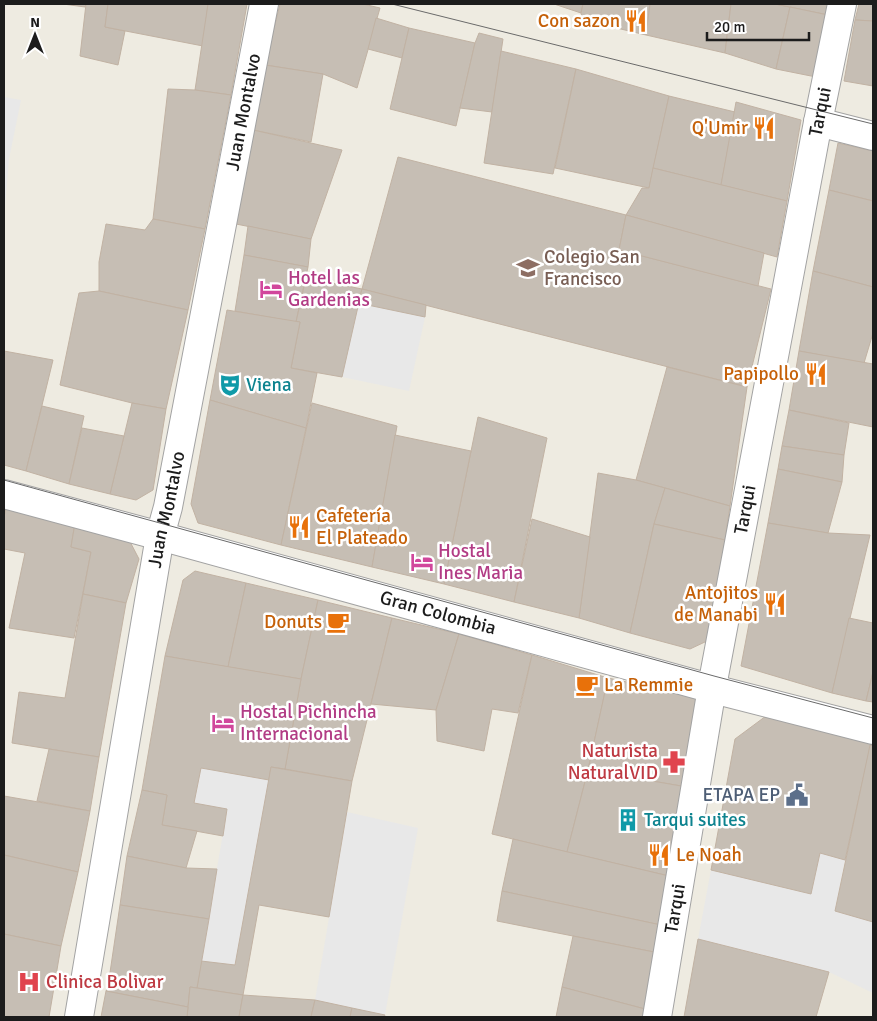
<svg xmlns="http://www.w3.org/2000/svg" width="877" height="1021" font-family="Signika,sans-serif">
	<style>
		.parking { fill: #e8e8e8 }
		.building { fill: #c6beb4; stroke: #c1b2a3 }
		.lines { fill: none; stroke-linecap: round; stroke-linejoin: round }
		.minor-casing { stroke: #a3a3a3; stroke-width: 30 }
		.minor { stroke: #fff; stroke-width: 28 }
		.tram { stroke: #6a6a6a; stroke-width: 1 }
		.labels { text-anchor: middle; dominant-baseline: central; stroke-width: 5; stroke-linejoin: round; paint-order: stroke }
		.food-label { font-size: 19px; fill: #c56008; stroke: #fff; text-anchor: end }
		.street-label { font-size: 19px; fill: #1c1c1c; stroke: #fff }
		.education-label { font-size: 19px; fill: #785e54; stroke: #fff; text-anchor: start }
		.hotel-label { font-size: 19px; fill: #b23c85; stroke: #fff; text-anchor: start }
		.culture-label { font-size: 19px; fill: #0d838f; stroke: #fff; text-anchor: start }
		.health-label { font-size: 19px; fill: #be3a42; stroke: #fff; text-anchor: end }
		.service-label { font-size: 19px; fill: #4e5e75; stroke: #fff; text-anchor: end }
	</style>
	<rect width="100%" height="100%" fill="#eeebe1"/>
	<!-- parking -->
	<g class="parking">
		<path d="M4,97L21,100L9,159L4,218Z"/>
		<path d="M358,303L425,317L409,391L342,377Z"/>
		<path d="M201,768L269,780L235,965L201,961L227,810L194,803Z"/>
		<path d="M347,812L418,828L385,1015L315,1000Z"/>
		<path d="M820,853L845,860L835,911L873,922V993L829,972L698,939L711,870L811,894Z"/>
	</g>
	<!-- building -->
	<g class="building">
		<path d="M63,4H86L85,7Z"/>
		<path d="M86,4H108L105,27L125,31L118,65L80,56Z"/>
		<path d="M108,4H208L203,46L105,27Z"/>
		<path d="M208,4H247L231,95L195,90Z"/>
		<path d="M280,4H363L380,8L357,88L323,74L265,65Z"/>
		<path d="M554,4H583L581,13Z"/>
		<path d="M583,4H650L646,35L583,20L581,13Z"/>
		<path d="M650,4H731L725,53L646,35Z"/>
		<path d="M731,4H775L790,7L776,69L725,53Z"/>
		<path d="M775,4H831L828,15Z"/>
		<path d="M859,4H873V21L855,20Z"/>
		<path d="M790,7L828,15L816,77L776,69Z"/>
		<path d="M376,18L409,28L402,58L368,49Z"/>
		<path d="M855,20L873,21V86L844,81Z"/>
		<path d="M409,28L475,43L456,126L390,109Z"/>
		<path d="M479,33L503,39L492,112L460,108L475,43Z"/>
		<path d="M501,51L576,69L553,174L484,163Z"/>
		<path d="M265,65L323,74L311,142L253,130Z"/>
		<path d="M576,69L669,96L649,188L555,168Z"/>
		<path d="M168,89L195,90L231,95L205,229L153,219Z"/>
		<path d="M669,96L735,112L721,185L653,168Z"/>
		<path d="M736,102L801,120L787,201L721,185Z"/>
		<path d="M253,130L342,150L311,239L236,224Z"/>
		<path d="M838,143L873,151V201L829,190Z"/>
		<path d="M398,157L626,215L619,250L771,289L747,387L362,289Z"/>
		<path d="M653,168L787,201L777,257L626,215L642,188H649Z"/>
		<path d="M829,190L873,201V287L813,271Z"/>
		<path d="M626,215L764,253L758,286L619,250Z"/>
		<path d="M153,219L205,229L188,310L99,291V262L106,224L145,230Z"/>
		<path d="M248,226L311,239L308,267L244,255Z"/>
		<path d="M244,255L308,267L296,322L235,311Z"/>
		<path d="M813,271L873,287V333L864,363L799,351Z"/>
		<path d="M306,278L362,289L342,377L291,368L300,322H296Z"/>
		<path d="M362,289L426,305L425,317L358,303Z"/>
		<path d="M99,291L188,310L166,409L132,403L60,385L79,293Z"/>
		<path d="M227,310L300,322L291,368L317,373L306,428L210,400Z"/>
		<path d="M4,351L53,360L26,471L4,465Z"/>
		<path d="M799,351L873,364V427L789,410Z"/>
		<path d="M667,367L747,387L730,506L636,480Z"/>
		<path d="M210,400L306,428L281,545L198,523L191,504Z"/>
		<path d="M132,403L166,409L153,490L136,500L110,494Z"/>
		<path d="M312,403L397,426L372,567L281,545Z"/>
		<path d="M42,406L84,416L69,484L26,471Z"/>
		<path d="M789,410L849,423L844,455L782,446Z"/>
		<path d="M478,417L547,438L514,602L444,584Z"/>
		<path d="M82,428L124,436L110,494L69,484Z"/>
		<path d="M395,435L471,451L444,584L372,567Z"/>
		<path d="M782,446L844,455L842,482L778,469Z"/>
		<path d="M778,469L842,482L828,533L768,523Z"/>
		<path d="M598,473L636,480L665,488L654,524L630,633L579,618Z"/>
		<path d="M665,488L730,506L725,540L654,524Z"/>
		<path d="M7,504L75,523L71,547L91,552L74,638L9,628L25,553L4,549V517Z"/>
		<path d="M532,519L590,537L579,618L514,602Z"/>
		<path d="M75,523L126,534L139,559L126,603L83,594L91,552L71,547Z"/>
		<path d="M768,523L828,533L870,535L832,693L741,666Z"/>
		<path d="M654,524L725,540L707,641L690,649L630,633Z"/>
		<path d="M195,571L246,583L228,667L165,656L183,580Z"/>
		<path d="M246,583L318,600L301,679L228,667Z"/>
		<path d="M83,594L126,603L99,757L12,743L19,692L65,698Z"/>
		<path d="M318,600L392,618L352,781L285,769L301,679Z"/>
		<path d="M392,618L459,634L436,710L371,704Z"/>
		<path d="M849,618L873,623V672L866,701L832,693Z"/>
		<path d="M459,634L532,655L518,713L492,709L484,751L437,741L436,710Z"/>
		<path d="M532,655L608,678L588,770L567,852L492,834Z"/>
		<path d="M165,656L301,679L285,769L271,767L269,780L201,768L194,803L227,809L223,836L162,825L167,795L142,790Z"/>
		<path d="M873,672V702L866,701Z"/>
		<path d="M608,678L698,697L687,787L588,770Z"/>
		<path d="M766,716L871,743L845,860L820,853L811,894L711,870L735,739Z"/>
		<path d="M870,745L873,746V922L835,911Z"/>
		<path d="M49,749L99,757L90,811L37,801Z"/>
		<path d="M271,767L352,781L329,917L259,905L243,995L197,988L201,961L235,965Z"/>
		<path d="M588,770L687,787L669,876L567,852Z"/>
		<path d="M142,790L167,795L162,825L197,831L186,868L127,856Z"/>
		<path d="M4,796L90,811L78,872L4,855Z"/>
		<path d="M513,839L669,876L661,925L502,891Z"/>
		<path d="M4,855L78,872L61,946L4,934Z"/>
		<path d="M127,856L186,868L217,869L209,919L120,905Z"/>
		<path d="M502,891L661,925L654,952L497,921Z"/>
		<path d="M120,905L209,919L197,988L190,987L188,1007L106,991L108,986Z"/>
		<path d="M4,934L61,946L49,1017H4Z"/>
		<path d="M573,936L654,952L645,1009L562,987Z"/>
		<path d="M698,939L829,972L816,1017H684Z"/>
		<path d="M190,987L243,995L239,1017H187Z"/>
		<path d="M562,987L645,1009L644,1017H556Z"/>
		<path d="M106,991L188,1007L187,1017H101Z"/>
		<path d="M243,995L315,1000L311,1017H239Z"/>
		<path d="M315,1000L352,1008L350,1017H311Z"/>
		<path d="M352,1008L385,1015L384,1017H350Z"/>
	</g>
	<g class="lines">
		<defs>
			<g id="minor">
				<path d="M818,122L873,136"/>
				<path id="s1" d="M4,494L160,536L713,689L873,730"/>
				<path id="s2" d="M79,1017L160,536L168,507L264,4"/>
				<path id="s3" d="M657,1017L714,676L818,122L842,4"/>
			</g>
		</defs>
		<!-- minor casing -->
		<use href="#minor" class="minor-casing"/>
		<!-- minor -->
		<use href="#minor" class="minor"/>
		<!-- tram -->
		<g class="tram">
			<path d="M392,4L873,124"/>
			<path d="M4,480L714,676L873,718"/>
		</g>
	</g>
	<!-- icons -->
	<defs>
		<symbol id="restaurant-bare" viewBox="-9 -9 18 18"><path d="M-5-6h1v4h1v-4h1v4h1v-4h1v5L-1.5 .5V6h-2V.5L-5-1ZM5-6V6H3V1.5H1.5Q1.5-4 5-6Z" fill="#e8710a" stroke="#fff" stroke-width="2.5" paint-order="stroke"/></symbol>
		<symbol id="school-bare" viewBox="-9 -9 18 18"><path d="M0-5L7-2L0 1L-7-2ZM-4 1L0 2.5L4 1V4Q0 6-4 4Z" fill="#8d6e63" stroke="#fff" stroke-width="2.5" paint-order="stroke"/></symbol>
		<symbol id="hotel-bare" viewBox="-9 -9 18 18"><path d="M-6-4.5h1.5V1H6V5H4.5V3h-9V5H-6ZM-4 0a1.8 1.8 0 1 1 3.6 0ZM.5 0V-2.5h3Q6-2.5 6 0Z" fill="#d1479c" stroke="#fff" stroke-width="2.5" paint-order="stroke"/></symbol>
		<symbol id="theatre-bare" viewBox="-9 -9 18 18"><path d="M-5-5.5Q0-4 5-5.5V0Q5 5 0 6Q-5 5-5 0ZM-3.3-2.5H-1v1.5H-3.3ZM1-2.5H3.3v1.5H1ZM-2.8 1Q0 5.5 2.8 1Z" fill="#0f9aa8" stroke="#fff" stroke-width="2.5" paint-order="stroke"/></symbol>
		<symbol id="cafe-bare" viewBox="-9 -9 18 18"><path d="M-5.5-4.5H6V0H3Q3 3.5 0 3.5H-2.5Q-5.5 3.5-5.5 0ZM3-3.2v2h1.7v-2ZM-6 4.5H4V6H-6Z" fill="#e8710a" stroke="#fff" stroke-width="2.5" paint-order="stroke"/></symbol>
		<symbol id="pharmacy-bare" viewBox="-9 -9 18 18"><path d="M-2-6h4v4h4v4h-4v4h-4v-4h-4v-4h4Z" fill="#e0444e" stroke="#fff" stroke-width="2.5" paint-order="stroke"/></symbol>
		<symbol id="civic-bare" viewBox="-9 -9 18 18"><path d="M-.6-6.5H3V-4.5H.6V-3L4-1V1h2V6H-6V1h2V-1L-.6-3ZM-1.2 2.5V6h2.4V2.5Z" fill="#5c6f8a" stroke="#fff" stroke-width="2.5" paint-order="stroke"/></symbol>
		<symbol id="building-bare" viewBox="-9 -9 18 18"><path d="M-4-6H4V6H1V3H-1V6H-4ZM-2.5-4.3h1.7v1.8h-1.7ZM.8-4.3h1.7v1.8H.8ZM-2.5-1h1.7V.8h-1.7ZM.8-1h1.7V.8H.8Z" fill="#0f9aa8" stroke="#fff" stroke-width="2.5" paint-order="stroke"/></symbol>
		<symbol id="hospital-bare" viewBox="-9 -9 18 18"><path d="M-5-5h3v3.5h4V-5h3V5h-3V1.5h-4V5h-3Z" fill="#e0444e" stroke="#fff" stroke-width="2.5" paint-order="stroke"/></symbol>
	</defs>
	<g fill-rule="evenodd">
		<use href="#restaurant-bare" x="620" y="5" width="32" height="32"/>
		<use href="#restaurant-bare" x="748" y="112" width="32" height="32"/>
		<use href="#school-bare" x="512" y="252" width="32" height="32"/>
		<use href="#hotel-bare" x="255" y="273" width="32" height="32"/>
		<use href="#restaurant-bare" x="800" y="358" width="32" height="32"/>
		<use href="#theatre-bare" x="214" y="369" width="32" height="32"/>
		<use href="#restaurant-bare" x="283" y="511" width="32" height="32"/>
		<use href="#hotel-bare" x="406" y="546" width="32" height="32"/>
		<use href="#restaurant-bare" x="759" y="588" width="32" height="32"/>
		<use href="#cafe-bare" x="322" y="606" width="32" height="32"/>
		<use href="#cafe-bare" x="571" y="669" width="32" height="32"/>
		<use href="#hotel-bare" x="207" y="707" width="32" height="32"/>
		<use href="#pharmacy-bare" x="658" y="746" width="32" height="32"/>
		<use href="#civic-bare" x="781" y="779" width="32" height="32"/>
		<use href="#building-bare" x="612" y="804" width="32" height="32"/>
		<use href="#restaurant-bare" x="643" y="839" width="32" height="32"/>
		<use href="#hospital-bare" x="13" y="966" width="32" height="32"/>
	</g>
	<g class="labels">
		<!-- food labels -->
		<g class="food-label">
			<text x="620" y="21">Con sazon</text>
			<text x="748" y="128">Q'Umir</text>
			<text x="799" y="374">Papipollo</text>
			<text x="316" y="516" text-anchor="start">Cafetería<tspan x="316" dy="22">El Plateado</tspan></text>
			<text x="758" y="593">Antojitos<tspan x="758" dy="22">de Manabi</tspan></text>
			<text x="322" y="622">Donuts</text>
			<text x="604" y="685" text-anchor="start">La Remmie</text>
			<text x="676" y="855" text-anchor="start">Le Noah</text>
		</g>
		<!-- street labels -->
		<g class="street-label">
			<text stroke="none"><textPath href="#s2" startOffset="920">Juan Montalvo</textPath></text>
			<text stroke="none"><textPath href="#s3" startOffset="920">Tarqui</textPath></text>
			<text stroke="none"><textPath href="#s2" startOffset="515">Juan Montalvo</textPath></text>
			<text stroke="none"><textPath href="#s3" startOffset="515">Tarqui</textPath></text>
			<text stroke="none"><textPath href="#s1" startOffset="450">Gran Colombia</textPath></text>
			<text stroke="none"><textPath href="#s3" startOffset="110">Tarqui</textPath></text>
		</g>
		<!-- education labels -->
		<g class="education-label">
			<text x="544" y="257">Colegio San<tspan x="544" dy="22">Francisco</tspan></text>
		</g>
		<!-- hotel labels -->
		<g class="hotel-label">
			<text x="288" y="278">Hotel las<tspan x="288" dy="22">Gardenias</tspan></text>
			<text x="438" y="551">Hostal<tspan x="438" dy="22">Ines Maria</tspan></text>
			<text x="240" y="712">Hostal Pichincha<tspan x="240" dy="22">Internacional</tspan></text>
		</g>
		<!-- culture labels -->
		<g class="culture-label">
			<text x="246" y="385">Viena</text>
			<text x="644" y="820">Tarqui suites</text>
		</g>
		<!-- health labels -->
		<g class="health-label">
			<text x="658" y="751">Naturista<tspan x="658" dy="22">NaturalVID</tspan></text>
			<text x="46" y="982" text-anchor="start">Clinica Bolivar</text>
		</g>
		<!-- service labels -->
		<g class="service-label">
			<text x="780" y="795">ETAPA EP</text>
		</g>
	</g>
	<!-- border -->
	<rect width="877" height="1021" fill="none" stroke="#1c1c1c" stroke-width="10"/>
	<!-- north arrow -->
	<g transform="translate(35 35)" stroke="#ffffff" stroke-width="4" paint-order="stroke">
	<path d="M0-4L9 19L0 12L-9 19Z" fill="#1c1c1c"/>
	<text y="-8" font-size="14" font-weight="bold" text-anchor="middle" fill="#1c1c1c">N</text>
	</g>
	<!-- scale -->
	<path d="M707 32v8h102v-8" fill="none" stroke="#1c1c1c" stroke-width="2.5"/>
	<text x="714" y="32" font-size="15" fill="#1c1c1c" stroke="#ffffff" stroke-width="4" paint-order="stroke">20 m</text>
</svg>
